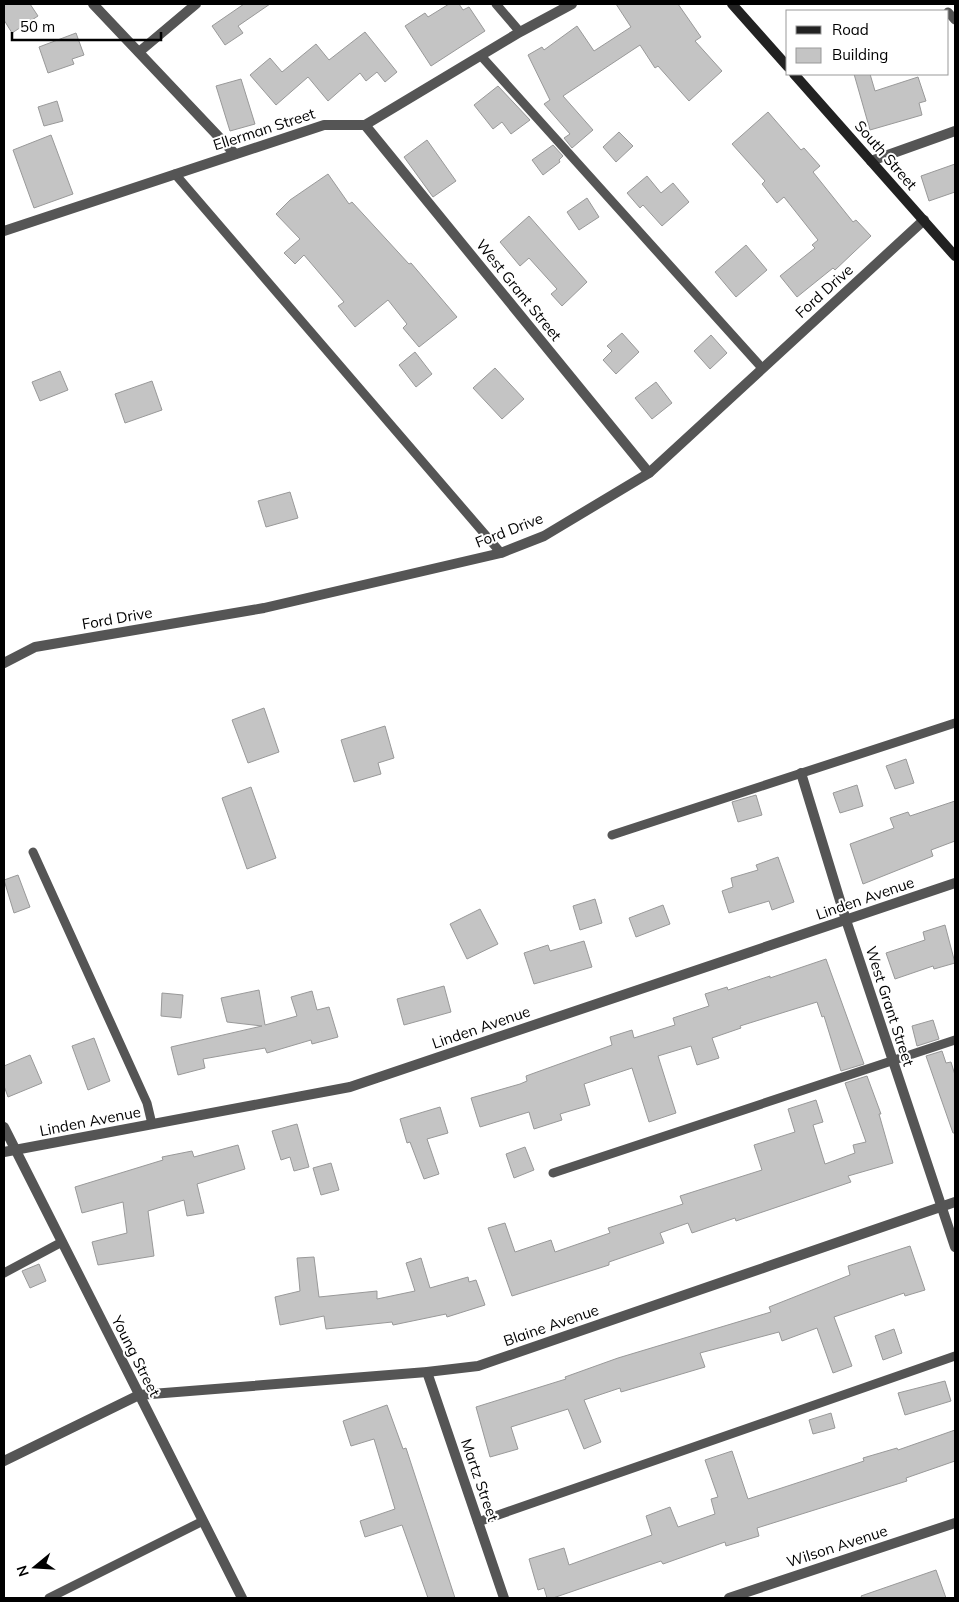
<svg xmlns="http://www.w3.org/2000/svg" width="959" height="1602" font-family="Mulish,sans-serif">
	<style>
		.building { fill: #c4c4c4; stroke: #999 }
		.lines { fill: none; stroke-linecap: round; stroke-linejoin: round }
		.lane { stroke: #555; stroke-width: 9 }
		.street { stroke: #555; stroke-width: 10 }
		.secondary { stroke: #222; stroke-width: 10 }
		.labels { text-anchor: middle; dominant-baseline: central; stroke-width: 4; stroke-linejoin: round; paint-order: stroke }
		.street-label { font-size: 15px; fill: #000; stroke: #fff }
	</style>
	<rect width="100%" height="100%" fill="#fff"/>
	<!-- building -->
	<g class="building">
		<path d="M4,4H30L38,16L12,33L4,20Z"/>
		<path d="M244,4H270L238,26L243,33L225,45L212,26Z"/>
		<path d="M449,4H459L463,10L469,7L485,31L431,66L405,26L425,13L428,17Z"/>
		<path d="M616,4H678L701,37L695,41L722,71L689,101L658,66L655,68L640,45L563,96L593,130L572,148L564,138L570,134L544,104L550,100L528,55L542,47L544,50L577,26L594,51L631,27Z"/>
		<path d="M365,32L397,72L385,82L377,72L366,81L360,73L328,101L308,77L276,105L250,75L270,58L282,72L316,44L329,60Z"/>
		<path d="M76,33L84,55L72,59L74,64L48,73L39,47Z"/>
		<path d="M854,74H870L875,91L918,77L926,101L919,103L922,115L870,130Z"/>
		<path d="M241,79L255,124L230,131L216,86Z"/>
		<path d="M498,86L530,120L511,134L502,122L493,129L474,105Z"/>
		<path d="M57,101L63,121L44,126L38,107Z"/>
		<path d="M768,112L801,150L804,148L820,166L813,172L853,222L856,220L871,236L835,270L833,268L797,297L780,276L815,248L812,245L818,240L784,197L777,203L762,184L765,181L732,144Z"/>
		<path d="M619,132L633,146L616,162L603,147Z"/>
		<path d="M51,135L73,194L34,208L13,150Z"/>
		<path d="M427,140L456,181L433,197L404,157Z"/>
		<path d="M553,145L563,156L559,160L560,162L543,175L532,160Z"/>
		<path d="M955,164V192L929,201L921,176Z"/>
		<path d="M328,174L349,204L352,202L409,264L411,263L457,317L419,347L403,328L407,324L388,300L355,327L338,306L344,302L304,255L295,264L284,253L300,239L276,214L290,200Z"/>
		<path d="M647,176L661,193L673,183L689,202L662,226L643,205L640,208L627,193Z"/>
		<path d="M587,198L599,217L579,230L567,212Z"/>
		<path d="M529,216L587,282L562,306L551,294L557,289L529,258L520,266L500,242Z"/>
		<path d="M746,245L767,270L736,297L715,272Z"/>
		<path d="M622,333L639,352L616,374L603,360L612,351L607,346Z"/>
		<path d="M711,335L727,353L710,369L694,351Z"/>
		<path d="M415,352L432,374L416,387L399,365Z"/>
		<path d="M495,368L524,399L502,419L473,388Z"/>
		<path d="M60,371L68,390L40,401L32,382Z"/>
		<path d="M152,381L162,410L125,423L115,394Z"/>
		<path d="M656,382L672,403L652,419L635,398Z"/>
		<path d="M290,492L298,518L266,527L258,501Z"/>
		<path d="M264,708L279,752L248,763L232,720Z"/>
		<path d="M385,726L394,758L378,763L381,774L354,782L341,740Z"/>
		<path d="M906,759L914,783L895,789L886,766Z"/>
		<path d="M857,785L863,806L840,813L833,793Z"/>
		<path d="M251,787L276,858L247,869L222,798Z"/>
		<path d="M756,795L762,815L738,822L732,802Z"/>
		<path d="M955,801V841L931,850L933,856L863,884L850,844L894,828L890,818L908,812L910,816Z"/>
		<path d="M778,857L794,902L772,910L769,901L729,913L722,891L733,887L731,878L758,870L756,865Z"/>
		<path d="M18,875L30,907L14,913L4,880Z"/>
		<path d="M595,899L602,923L580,930L573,906Z"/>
		<path d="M663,905L670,924L636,937L629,918Z"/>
		<path d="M480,909L498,944L467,959L450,924Z"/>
		<path d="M945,925L955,963L934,969L933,966L895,979L886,953L925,940L923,932Z"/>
		<path d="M584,941L592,967L534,984L524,953L548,945L550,951Z"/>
		<path d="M826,959L864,1064L841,1071L824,1016L822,1017L817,1002L740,1026L741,1028L712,1038L719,1058L697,1065L691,1046L658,1056L676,1113L649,1122L632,1068L584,1084L590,1105L560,1114L562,1120L534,1129L529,1112L480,1127L471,1098L520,1084L527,1081L526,1076L612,1045L610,1037L632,1030L634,1038L675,1025L673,1018L709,1006L705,994L727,987L728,990L770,976V978Z"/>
		<path d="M444,986L451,1012L404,1025L397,999Z"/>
		<path d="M259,990L265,1025L297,1016L291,997L312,991L317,1010L329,1007L338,1037L312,1044L311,1040L267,1053L265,1048L203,1059L205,1068L178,1075L171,1047L262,1026L227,1022L221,998Z"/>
		<path d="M162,993L183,995L181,1018L161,1016Z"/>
		<path d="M933,1020L939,1039L917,1046L912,1026Z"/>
		<path d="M94,1038L110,1081L88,1090L72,1046Z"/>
		<path d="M942,1051L946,1063L951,1062L955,1075V1133H953L926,1056Z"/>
		<path d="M30,1055L42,1083L8,1097L4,1086V1066Z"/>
		<path d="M867,1076L881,1114H879L893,1163L848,1176L851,1182L736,1221L735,1218L692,1233L688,1223L660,1233L664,1243L609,1262V1265L512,1296L488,1228L505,1223L515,1252L551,1240L555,1252L610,1233L608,1228L683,1204L680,1196L762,1170L754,1145L795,1132L788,1109L816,1100L823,1122L813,1125L825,1164L855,1153L853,1145L866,1142L845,1083Z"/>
		<path d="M440,1107L448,1133L427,1139L439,1174L424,1179L410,1142L407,1143L400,1119Z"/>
		<path d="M297,1124L309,1167L294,1171L290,1157L281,1160L272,1131Z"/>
		<path d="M238,1145L245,1169L197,1184L204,1213L187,1216L184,1200L148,1211L154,1256L98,1265L92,1242L127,1233L123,1202L82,1213L75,1187L163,1160L162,1157L192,1151L194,1157Z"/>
		<path d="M525,1147L534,1170L514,1178L506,1154Z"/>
		<path d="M331,1163L339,1190L321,1195L313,1168Z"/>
		<path d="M910,1246L925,1290L905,1296L904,1293L834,1317L852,1366L833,1373L817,1328L782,1341L779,1332L700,1353L705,1367L621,1392L620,1388L584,1400L601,1442L584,1449L568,1409L511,1427L518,1449L490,1457L476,1407L566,1379L565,1377L618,1358L771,1312L769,1307L850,1275L848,1266Z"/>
		<path d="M314,1257L319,1297L377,1291V1299L415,1291L406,1263L421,1258L430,1288L468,1277L469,1282L476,1280L485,1305L447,1317L446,1314L393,1325L392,1322L326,1329L324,1316L280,1325L275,1297L300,1291L297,1258Z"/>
		<path d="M39,1264L46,1281L30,1288L22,1271Z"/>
		<path d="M894,1329L902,1353L883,1360L875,1336Z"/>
		<path d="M945,1381L951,1401L905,1415L898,1393Z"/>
		<path d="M387,1405L403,1449L406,1448L455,1598H428L402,1525L365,1537L360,1521L395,1509L374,1439L351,1446L343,1421Z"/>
		<path d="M831,1413L835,1428L813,1434L809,1420Z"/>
		<path d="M955,1430V1461L906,1478L907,1481L757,1528L759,1536L726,1546L725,1542L663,1564L661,1561L553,1598H547L544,1588L538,1590L529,1559L564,1548L569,1565L652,1535L646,1516L670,1507L678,1527L715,1514L711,1499L718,1497L705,1460L732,1451L748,1499L864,1461L863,1458L897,1448L898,1450Z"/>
		<path d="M936,1570L946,1598H862L861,1596Z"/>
	</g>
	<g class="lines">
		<!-- lane -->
		<g class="lane">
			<path d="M496,4L520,32"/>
			<path d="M948,12L955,20"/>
			<path d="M482,57L762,368"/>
			<path d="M175,174L501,553"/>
			<path d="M612,835L955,723"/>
			<path d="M33,852L147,1103L152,1124"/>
			<path d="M553,1173L955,1040"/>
			<path d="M4,1273L62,1242"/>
			<path d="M478,1522L955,1356"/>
			<path d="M49,1598L203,1521"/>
		</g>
		<!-- street -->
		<g class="street">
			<path d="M93,4L235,154"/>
			<path d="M139,52L196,4"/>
			<path d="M365,125L649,473"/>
			<path d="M871,161L955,131"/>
			<path d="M4,231L324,125H365L520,32L572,4"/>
			<path d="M4,663L35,647L264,608L501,553L544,536L649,473L924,220"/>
			<path d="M801,773L846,920L955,1247"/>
			<path d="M4,1127L242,1598"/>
			<path d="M4,1152L350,1087L955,883"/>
			<path d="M427,1372L504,1598"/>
			<path d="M4,1461L139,1395L427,1372L478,1366L955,1202"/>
			<path d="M729,1598L955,1523"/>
		</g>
		<!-- secondary -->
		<g class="secondary">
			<path d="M732,4L788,67"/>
			<path d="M794,74L955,256"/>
		</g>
	</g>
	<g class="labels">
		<!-- street labels -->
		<g class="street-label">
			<text transform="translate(264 129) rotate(-18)">Ellerman Street</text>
			<text transform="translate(886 155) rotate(49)">South Street</text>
			<text transform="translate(519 290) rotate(51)">West Grant Street</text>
			<text transform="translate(824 291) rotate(-42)">Ford Drive</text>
			<text transform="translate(509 530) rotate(-21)">Ford Drive</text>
			<text transform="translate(117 618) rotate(-10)">Ford Drive</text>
			<text transform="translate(865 898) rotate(-19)">Linden Avenue</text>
			<text transform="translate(890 1006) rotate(72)">West Grant Street</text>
			<text transform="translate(481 1027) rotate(-19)">Linden Avenue</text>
			<text transform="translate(90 1121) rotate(-11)">Linden Avenue</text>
			<text transform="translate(551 1325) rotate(-19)">Blaine Avenue</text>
			<text transform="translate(136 1356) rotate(63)">Young Street</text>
			<text transform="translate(480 1480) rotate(71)">Martz Street</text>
			<text transform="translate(837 1546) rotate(-18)">Wilson Avenue</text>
		</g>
	</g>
	<!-- border -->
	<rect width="959" height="1602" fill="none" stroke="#000000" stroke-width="10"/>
	<!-- legend -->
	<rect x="786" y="10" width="162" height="65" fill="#ffffff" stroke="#999999"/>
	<rect x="796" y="26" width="25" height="8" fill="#222222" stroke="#999999"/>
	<text x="832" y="35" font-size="15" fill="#000000">Road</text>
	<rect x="796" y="48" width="25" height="15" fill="#c4c4c4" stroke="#999999"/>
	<text x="832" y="60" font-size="15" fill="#000000">Building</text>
	<!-- north arrow -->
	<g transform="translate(35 1567) rotate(252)" stroke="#ffffff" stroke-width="4" paint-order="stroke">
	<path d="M0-4L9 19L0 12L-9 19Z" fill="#000000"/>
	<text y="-8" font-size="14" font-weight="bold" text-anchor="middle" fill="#000000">N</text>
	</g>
	<!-- scale -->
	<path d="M12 32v8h149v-8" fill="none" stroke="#000000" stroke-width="2.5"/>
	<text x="20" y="32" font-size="15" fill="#000000" stroke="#ffffff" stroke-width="4" paint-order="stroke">50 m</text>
</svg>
